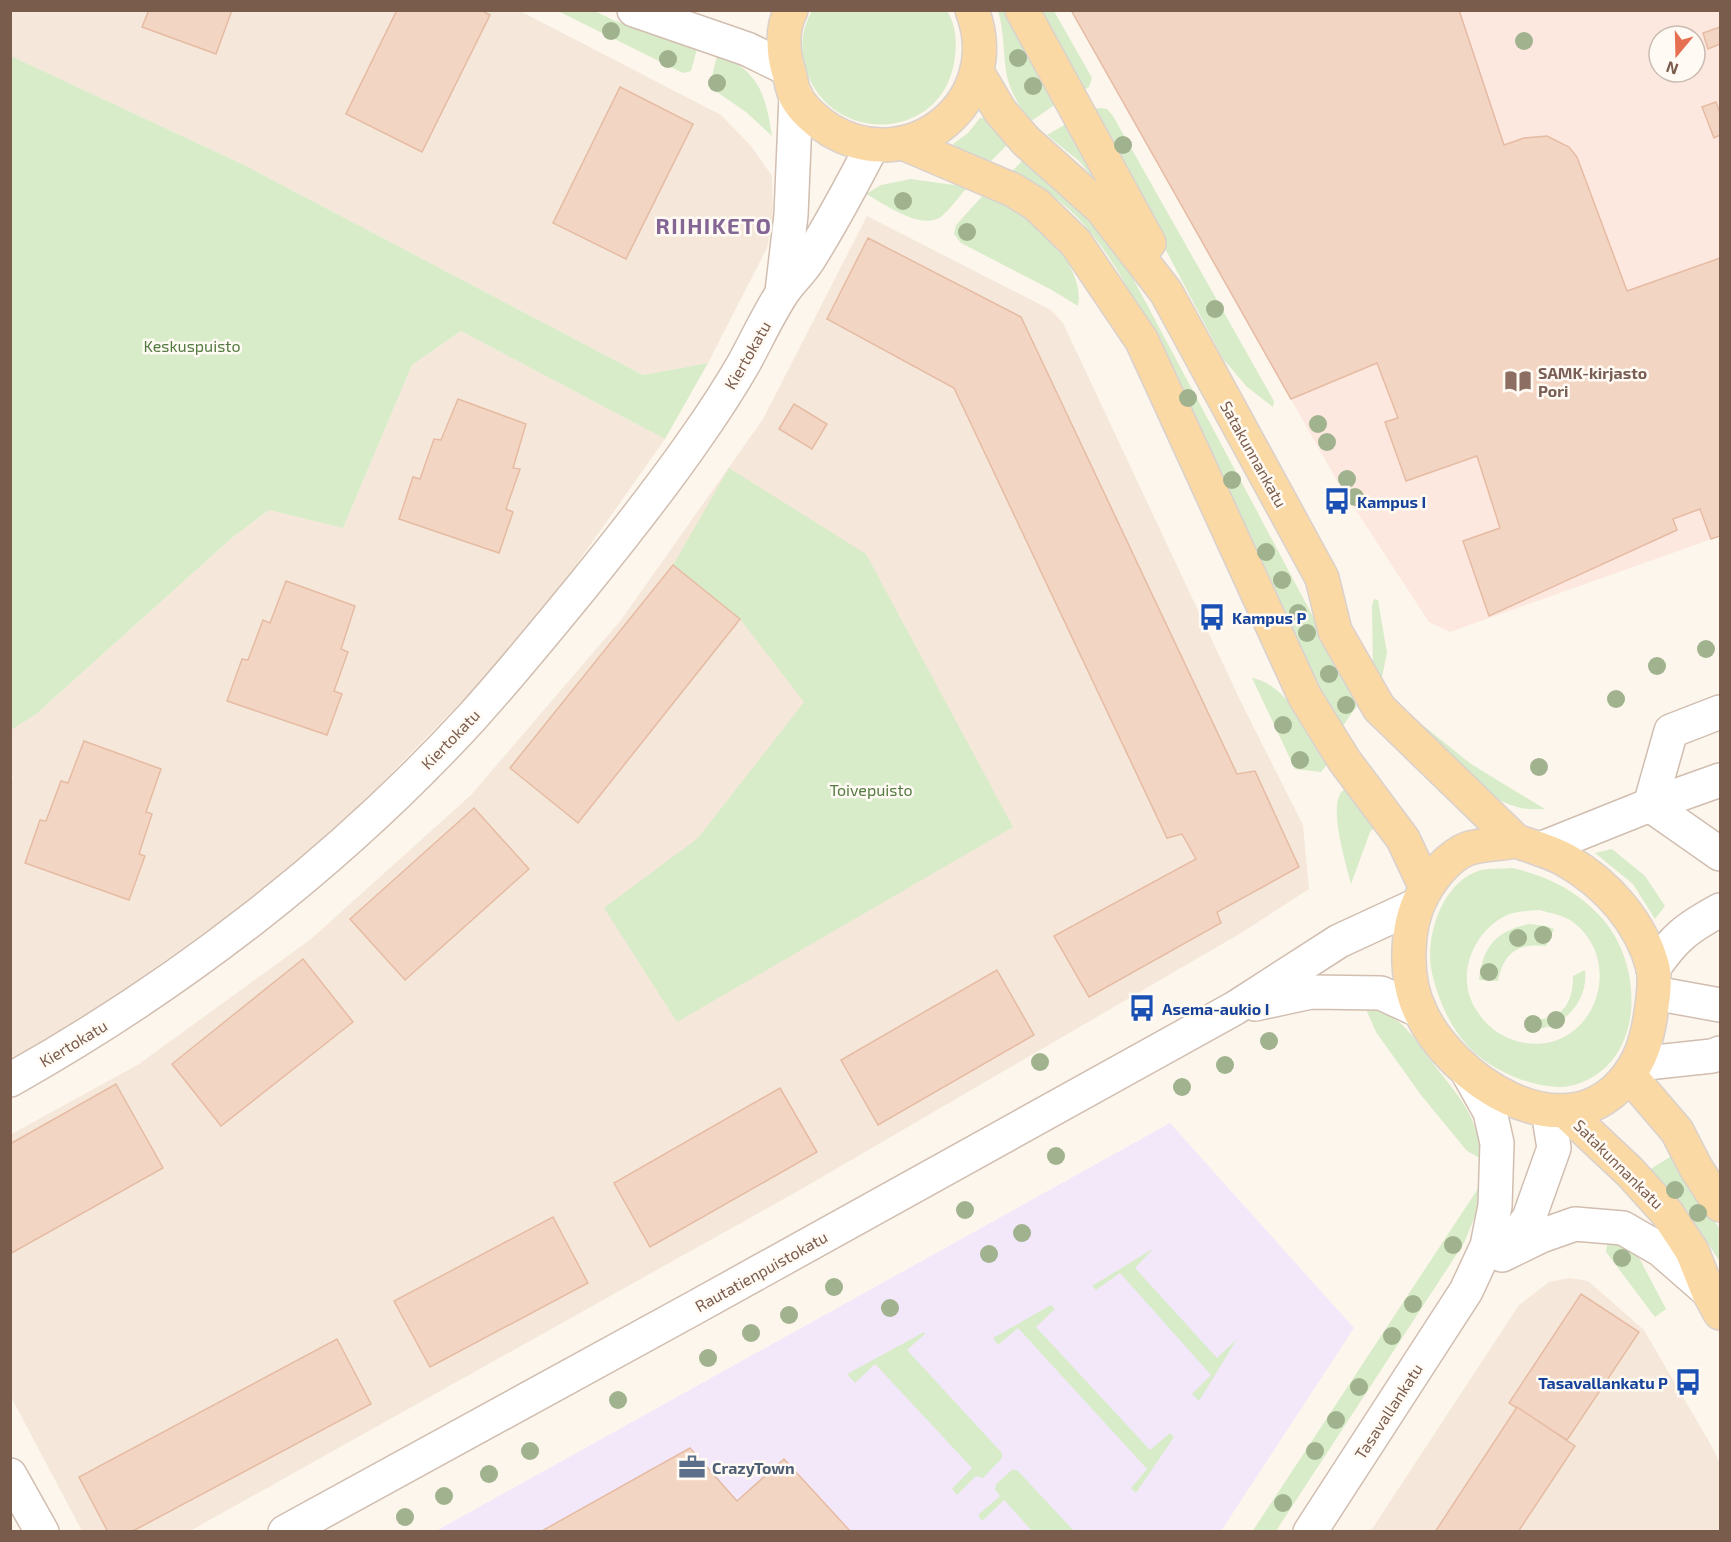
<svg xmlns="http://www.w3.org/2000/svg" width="1731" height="1542" font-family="'Exo 2',sans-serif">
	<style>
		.residential { fill: #f5e8da }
		.commercial { fill: #fde8e0; fill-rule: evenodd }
		.education { fill: #f3e8fa }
		.green { fill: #d8ecc9; fill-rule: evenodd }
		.building { fill: #f3d5c3; stroke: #e6bba3; stroke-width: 1.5 }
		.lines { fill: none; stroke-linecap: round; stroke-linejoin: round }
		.minor-casing { stroke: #d1beb0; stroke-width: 36 }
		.major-casing { stroke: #dad1cd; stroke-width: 36 }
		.minor { stroke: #fff; stroke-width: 33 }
		.major { stroke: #fbd9a5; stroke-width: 33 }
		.tree { fill: #a0b28e }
		.labels { text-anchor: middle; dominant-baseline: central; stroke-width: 5; stroke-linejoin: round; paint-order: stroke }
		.park-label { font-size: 16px; fill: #537a41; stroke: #fffaf3 }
		.street-label { font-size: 16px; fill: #7a5c4d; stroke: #fffaf3 }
		.education-label { font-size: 16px; font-weight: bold; fill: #785e54; stroke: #fffaf3; text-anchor: start }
		.transit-label { font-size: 16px; font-weight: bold; fill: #164399; stroke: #fffaf3; text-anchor: start }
		.service-label { font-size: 16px; font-weight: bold; fill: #4e5e75; stroke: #fffaf3; text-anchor: start }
		.district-label { font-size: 22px; font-weight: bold; letter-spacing: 1.5px; fill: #846695; stroke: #fffaf3 }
	</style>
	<rect width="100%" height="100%" fill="#fdf6ec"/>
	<!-- residential -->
	<g class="residential">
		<path d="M11,11H520L721,115L751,146L772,176L773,218L767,248L708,363L643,375L244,165L11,56Z"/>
		<path d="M867,216L1051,310L1063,323L1241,702L1303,825L1309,889L1241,933L798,1191L190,1531H82L11,1397L10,1135L139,1064L311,939L471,795L621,620L763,419Z"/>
		<path d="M461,331L665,439L528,633L307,860L74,1025L11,1060L10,784L13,777L10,773L11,730L35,715L234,536L269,510L343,528L412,365Z"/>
		<path d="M1570,1278L1588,1281L1644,1330L1715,1452L1720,1464V1531L1370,1532L1519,1305L1549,1282Z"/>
	</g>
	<!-- commercial -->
	<path class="commercial" d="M1071,11H1720V536L1450,632L1429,622L1340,486ZM1659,36H1695V72H1659Z"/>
	<!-- education -->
	<path class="education" d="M1170,1123L1354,1328L1221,1531L434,1532Z"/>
	<!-- green -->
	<g class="green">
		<path d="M558,11H595L613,20L658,36L698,45L691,71L683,73Z"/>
		<path d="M812,11H947C957,26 957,46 954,63C939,145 824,145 804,63C800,45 803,26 812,11Z"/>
		<path d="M998,11H1009L1056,104L1030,122C1019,105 1009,90 1006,71C1003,50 1004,30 998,11Z"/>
		<path d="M1037,11H1054L1092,78L1089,87L1081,92Z"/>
		<path d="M718,52C759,74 765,91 772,136L746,112L714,90L710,84Z"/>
		<path d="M11,56L244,165L643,375L708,363L665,439L461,331L412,365L343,528L269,510L234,536L35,715L11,730Z"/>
		<path d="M1100,108L1107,109L1113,116L1274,401L1273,407L1247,387L1223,359L1092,109Z"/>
		<path d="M980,118H983L1007,145L991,161L954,149L953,144L968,133Z"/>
		<path d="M1066,124L1094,172L1090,174L1079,161L1047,135Z"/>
		<path d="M1025,158L1099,227L1128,269L1359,703L1340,730L1130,292C1099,237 1070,199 1012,171Z"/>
		<path d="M911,179L968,187C959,196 952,207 943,215C923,233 885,204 866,194L881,185Z"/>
		<path d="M987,191C997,195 1008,199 1017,206C1043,226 1085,270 1078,306L1050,289L961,243L954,234L956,225Z"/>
		<path d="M729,468L866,554L1013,827L677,1022L604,908L698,838L804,702L740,619L673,565Z"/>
		<path d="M1374,599L1378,600L1387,653L1382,677L1378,678L1373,672L1372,605Z"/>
		<path d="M1252,678C1287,684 1311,734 1329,762L1321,772L1295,769Z"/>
		<path d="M1404,710L1471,764L1545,809C1537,809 1529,810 1521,808C1471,796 1438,747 1404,710Z"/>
		<path d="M1347,787L1377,825L1370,832L1351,884C1346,864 1330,812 1340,794C1342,791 1344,789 1347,787Z"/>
		<path d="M1612,849L1645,876L1665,906L1655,919L1633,884L1595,853Z"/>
		<path d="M1513,868C1548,877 1574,889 1599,915C1645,962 1647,1064 1574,1085C1560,1089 1543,1086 1529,1082C1501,1074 1472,1056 1456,1031C1444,1013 1435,989 1431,968C1426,933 1443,881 1481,870C1491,868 1503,869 1513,868ZM1539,910C1550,913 1563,915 1573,922C1629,965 1590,1058 1520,1042C1501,1037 1487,1027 1477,1011C1455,979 1471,935 1503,917C1514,911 1527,911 1539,910Z"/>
		<path d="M1529,924L1546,926L1554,929L1546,946C1518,943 1504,952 1498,981L1479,980C1483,946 1496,931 1529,924Z"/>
		<path d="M1585,970C1589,1003 1560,1033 1526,1029L1527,1020C1559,1021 1573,1008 1573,976Z"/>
		<path d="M1365,1007C1377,1011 1388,1014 1399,1022C1412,1033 1421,1048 1431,1061C1458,1096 1477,1113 1482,1159L1467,1151L1421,1095L1376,1032Z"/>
		<path d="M1670,1157L1720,1229V1262L1686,1209L1649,1170Z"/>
		<path d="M1481,1184L1476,1214L1464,1243L1276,1531L1252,1532Z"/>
		<path d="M1608,1239L1636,1252L1666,1309L1655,1317L1606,1252Z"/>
		<path d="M1154,1248L1135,1268L1217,1358L1237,1339L1199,1401L1192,1394L1211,1375L1120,1273L1096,1290L1092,1286Z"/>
		<path d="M1051,1305L1055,1309L1036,1327L1150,1450L1170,1433L1174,1437L1136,1493L1131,1488L1147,1469L1018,1328L998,1345L993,1338Z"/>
		<path d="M924,1332L925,1334L907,1350L1002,1453V1458L983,1478L976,1476L957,1495L952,1489L972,1468L875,1364L855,1383L847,1374Z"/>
		<path d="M1013,1469L1018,1471L1074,1531H1032L1004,1500L982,1521L978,1515L1000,1496L995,1490L996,1484Z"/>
	</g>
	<!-- building -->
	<g class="building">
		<path d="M149,10H232L216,54L142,27Z"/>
		<path d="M397,10H481L490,15L422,152L346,114Z"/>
		<path d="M1071,10H1459L1504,145L1524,138L1547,136L1569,147L1577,157L1627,291L1720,258V536L1711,539L1700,509L1673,519L1677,530L1489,616L1463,541L1500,528L1477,456L1406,481L1385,422L1398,418L1377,363L1291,399Z"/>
		<path d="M1720,27V44L1708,49L1703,33Z"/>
		<path d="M620,87L693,124L626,259L553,223Z"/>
		<path d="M1716,102L1720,113V135L1714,138L1702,107Z"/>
		<path d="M868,238L1021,317L1237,774L1255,771L1299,867L1217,912L1221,923L1089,997L1054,936L1196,859L1182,834L1167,838L954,388L827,319Z"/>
		<path d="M458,399L526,424L513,468L520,469L506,509L513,512L499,553L399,519L413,477L420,479L434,439L441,440Z"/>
		<path d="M794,404L827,424L812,449L779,429Z"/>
		<path d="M673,565L740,619L578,823L510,768Z"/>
		<path d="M286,581L355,606L341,649L348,652L334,691L342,694L327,735L227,701L242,659L248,660L263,620L270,623Z"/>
		<path d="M84,741L161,769L146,812L152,814L139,854L145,856L129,900L25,863L40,820L46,821L61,781L68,783Z"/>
		<path d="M474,808L529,869L405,980L350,919Z"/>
		<path d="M303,959L353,1022L221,1126L172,1064Z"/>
		<path d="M997,970L1034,1035L878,1125L841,1060Z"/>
		<path d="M116,1084L163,1168L10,1254V1144Z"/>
		<path d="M780,1088L817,1152L650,1247L614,1183Z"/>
		<path d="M553,1217L588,1283L430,1367L394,1301Z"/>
		<path d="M1581,1294L1639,1332L1567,1440L1509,1403Z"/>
		<path d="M337,1339L371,1404L131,1532H108L79,1477Z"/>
		<path d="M1517,1407L1575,1446L1518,1532H1435Z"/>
		<path d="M690,1448L737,1501L784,1459L851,1532H540Z"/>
	</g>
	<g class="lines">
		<defs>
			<g id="minor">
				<path d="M634,10L747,49L788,69"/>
				<path d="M782,292L791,215L796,96"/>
				<path d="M1650,805L1671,731L1720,712"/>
				<path d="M1650,805L1720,854"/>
				<path d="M1540,849L1650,805L1720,780"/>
				<path d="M1653,969C1675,937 1687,928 1720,910"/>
				<path d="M1654,993L1720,1005"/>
				<path d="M1255,1004L1311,992L1381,993L1420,1011"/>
				<path d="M1637,1064L1712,1056L1720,1053"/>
				<path d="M10,1080C181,984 340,861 472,717C510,675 545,632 581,588C620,540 659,491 695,439C712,415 729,389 744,363C756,341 767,317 781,295C789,282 801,272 809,259C831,224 853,183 872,146"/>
				<path d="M1503,1253L1529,1218L1554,1148L1548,1111"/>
				<path d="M1502,1255L1541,1236L1575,1224L1623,1228L1661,1250L1708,1291"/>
				<path d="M10,1475L42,1532"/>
				<path d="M285,1532L694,1308L1235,1008L1339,941L1417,905"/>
				<path d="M1310,1532L1466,1291L1487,1246L1495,1206L1497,1143L1490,1112L1468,1073"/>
			</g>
			<g id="major">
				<path d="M791,10C781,29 783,54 789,73C791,80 792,88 795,95C802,109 817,122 830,130C912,179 1007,100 972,10"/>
				<path d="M1022,10L1149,243"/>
				<path d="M977,72L1000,111L1026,141L1101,208L1166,292L1322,578L1335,631L1379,708L1516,841"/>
				<path d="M905,144L1013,190L1037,205L1076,243L1142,341L1305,697L1344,760L1403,839L1426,888"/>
				<path d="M1516,841C1533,847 1552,852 1567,861C1607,884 1641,922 1653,968C1656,982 1653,998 1651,1013C1647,1040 1641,1062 1622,1083C1560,1152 1452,1079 1421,1013C1404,979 1405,927 1423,894C1432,877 1449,856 1467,849C1480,844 1502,844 1516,841Z"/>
				<path d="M1629,1075L1677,1131L1696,1168L1720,1205"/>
				<path d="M1566,1112L1630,1172L1667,1213L1692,1251L1708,1291L1720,1313"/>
			</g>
		</defs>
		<!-- minor casing -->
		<use href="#minor" class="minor-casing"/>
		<!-- major casing -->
		<use href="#major" class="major-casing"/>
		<!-- minor -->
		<use href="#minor" class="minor"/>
		<!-- major -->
		<use href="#major" class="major"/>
	</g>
	<!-- trees -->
	<g class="tree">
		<circle cx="611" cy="31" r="9"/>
		<circle cx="1524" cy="41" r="9"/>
		<circle cx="1018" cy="58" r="9"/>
		<circle cx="668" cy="59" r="9"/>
		<circle cx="717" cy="83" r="9"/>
		<circle cx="1033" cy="86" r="9"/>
		<circle cx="1123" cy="145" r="9"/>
		<circle cx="903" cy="201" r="9"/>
		<circle cx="967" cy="232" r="9"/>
		<circle cx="1215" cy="309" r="9"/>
		<circle cx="1188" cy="398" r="9"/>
		<circle cx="1318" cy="424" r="9"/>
		<circle cx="1327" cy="442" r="9"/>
		<circle cx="1347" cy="479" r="9"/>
		<circle cx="1232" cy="480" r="9"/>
		<circle cx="1355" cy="497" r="9"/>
		<circle cx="1266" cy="552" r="9"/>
		<circle cx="1282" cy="580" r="9"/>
		<circle cx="1298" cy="613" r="9"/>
		<circle cx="1307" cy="633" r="9"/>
		<circle cx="1706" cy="649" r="9"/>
		<circle cx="1657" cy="666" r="9"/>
		<circle cx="1329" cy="674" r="9"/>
		<circle cx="1616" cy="699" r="9"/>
		<circle cx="1346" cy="705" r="9"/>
		<circle cx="1283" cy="725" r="9"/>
		<circle cx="1300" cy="760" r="9"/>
		<circle cx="1539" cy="767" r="9"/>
		<circle cx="1543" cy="935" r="9"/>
		<circle cx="1518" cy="938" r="9"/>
		<circle cx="1489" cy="972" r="9"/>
		<circle cx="1556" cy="1020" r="9"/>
		<circle cx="1533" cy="1024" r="9"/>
		<circle cx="1269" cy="1041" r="9"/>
		<circle cx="1040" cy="1062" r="9"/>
		<circle cx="1225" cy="1065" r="9"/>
		<circle cx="1182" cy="1087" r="9"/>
		<circle cx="1056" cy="1156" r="9"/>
		<circle cx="1675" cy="1190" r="9"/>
		<circle cx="965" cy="1210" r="9"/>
		<circle cx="1698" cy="1213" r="9"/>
		<circle cx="1022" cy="1233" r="9"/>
		<circle cx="1453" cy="1245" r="9"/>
		<circle cx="989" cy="1254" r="9"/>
		<circle cx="1622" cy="1258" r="9"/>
		<circle cx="834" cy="1287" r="9"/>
		<circle cx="1413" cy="1304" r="9"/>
		<circle cx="890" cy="1308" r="9"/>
		<circle cx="789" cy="1315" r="9"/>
		<circle cx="751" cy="1333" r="9"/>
		<circle cx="1392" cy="1336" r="9"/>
		<circle cx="708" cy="1358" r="9"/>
		<circle cx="1359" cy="1387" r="9"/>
		<circle cx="618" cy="1400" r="9"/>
		<circle cx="1336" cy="1420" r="9"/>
		<circle cx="530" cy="1451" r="9"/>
		<circle cx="1315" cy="1451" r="9"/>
		<circle cx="489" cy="1474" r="9"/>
		<circle cx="444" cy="1496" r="9"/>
		<circle cx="1283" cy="1503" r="9"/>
		<circle cx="405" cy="1517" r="9"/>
	</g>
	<!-- icons -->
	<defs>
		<symbol id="library-bare" viewBox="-9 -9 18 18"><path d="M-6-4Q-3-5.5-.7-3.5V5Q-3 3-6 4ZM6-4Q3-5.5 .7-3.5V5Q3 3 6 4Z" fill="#8d6e63" stroke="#fffaf3" stroke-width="2.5" paint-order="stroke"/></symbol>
		<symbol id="bus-bare" viewBox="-9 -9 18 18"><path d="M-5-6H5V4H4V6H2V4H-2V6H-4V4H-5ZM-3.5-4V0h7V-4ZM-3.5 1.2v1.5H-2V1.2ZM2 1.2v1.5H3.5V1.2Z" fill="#1a4fb4" stroke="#fffaf3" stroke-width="2.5" paint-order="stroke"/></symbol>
		<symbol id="office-bare" viewBox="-9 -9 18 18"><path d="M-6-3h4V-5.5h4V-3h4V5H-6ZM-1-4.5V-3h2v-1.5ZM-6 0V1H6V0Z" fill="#5c6f8a" stroke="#fffaf3" stroke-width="2.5" paint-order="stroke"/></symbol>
	</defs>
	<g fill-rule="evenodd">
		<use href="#library-bare" x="1499" y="362" width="38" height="38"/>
		<use href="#bus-bare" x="1318" y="482" width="38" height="38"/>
		<use href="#bus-bare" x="1193" y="598" width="38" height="38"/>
		<use href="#bus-bare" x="1123" y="989" width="38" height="38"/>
		<use href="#bus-bare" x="1669" y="1363" width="38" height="38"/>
		<use href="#office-bare" x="673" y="1448" width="38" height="38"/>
	</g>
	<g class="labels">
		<!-- park labels -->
		<g class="park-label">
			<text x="192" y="345">Keskuspuisto</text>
			<text x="871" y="789">Toivepuisto</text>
		</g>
		<!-- street labels -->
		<g class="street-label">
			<text transform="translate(747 355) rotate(-60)">Kiertokatu</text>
			<text transform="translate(1254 454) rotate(61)">Satakunnankatu</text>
			<text transform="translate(450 739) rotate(-46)">Kiertokatu</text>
			<text transform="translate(73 1043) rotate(-31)">Kiertokatu</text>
			<text transform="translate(1619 1164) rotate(45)">Satakunnankatu</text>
			<text transform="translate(761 1271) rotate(-29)">Rautatienpuistokatu</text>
			<text transform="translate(1388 1411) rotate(-57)">Tasavallankatu</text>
		</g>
		<!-- education labels -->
		<g class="education-label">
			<text x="1538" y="372">SAMK-kirjasto<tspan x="1538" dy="18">Pori</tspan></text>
		</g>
		<!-- transit labels -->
		<g class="transit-label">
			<text x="1357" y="501">Kampus I</text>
			<text x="1232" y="617">Kampus P</text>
			<text x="1162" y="1008">Asema-aukio I</text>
			<text x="1668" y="1382" text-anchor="end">Tasavallankatu P</text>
		</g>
		<!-- service labels -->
		<g class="service-label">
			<text x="712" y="1467">CrazyTown</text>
		</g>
		<!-- district labels -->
		<g class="district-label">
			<text x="714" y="225">RIIHIKETO</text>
		</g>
	</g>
	<!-- border -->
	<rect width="1731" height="1542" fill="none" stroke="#7a5c4d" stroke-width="24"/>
	<!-- north arrow -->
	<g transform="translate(1677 54) rotate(199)"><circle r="28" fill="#fffaf3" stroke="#cabbb1" stroke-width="1.5"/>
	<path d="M0-4.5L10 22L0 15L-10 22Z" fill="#e76f51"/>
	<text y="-9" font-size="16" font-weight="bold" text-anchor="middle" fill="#7a5c4d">N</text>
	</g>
</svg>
